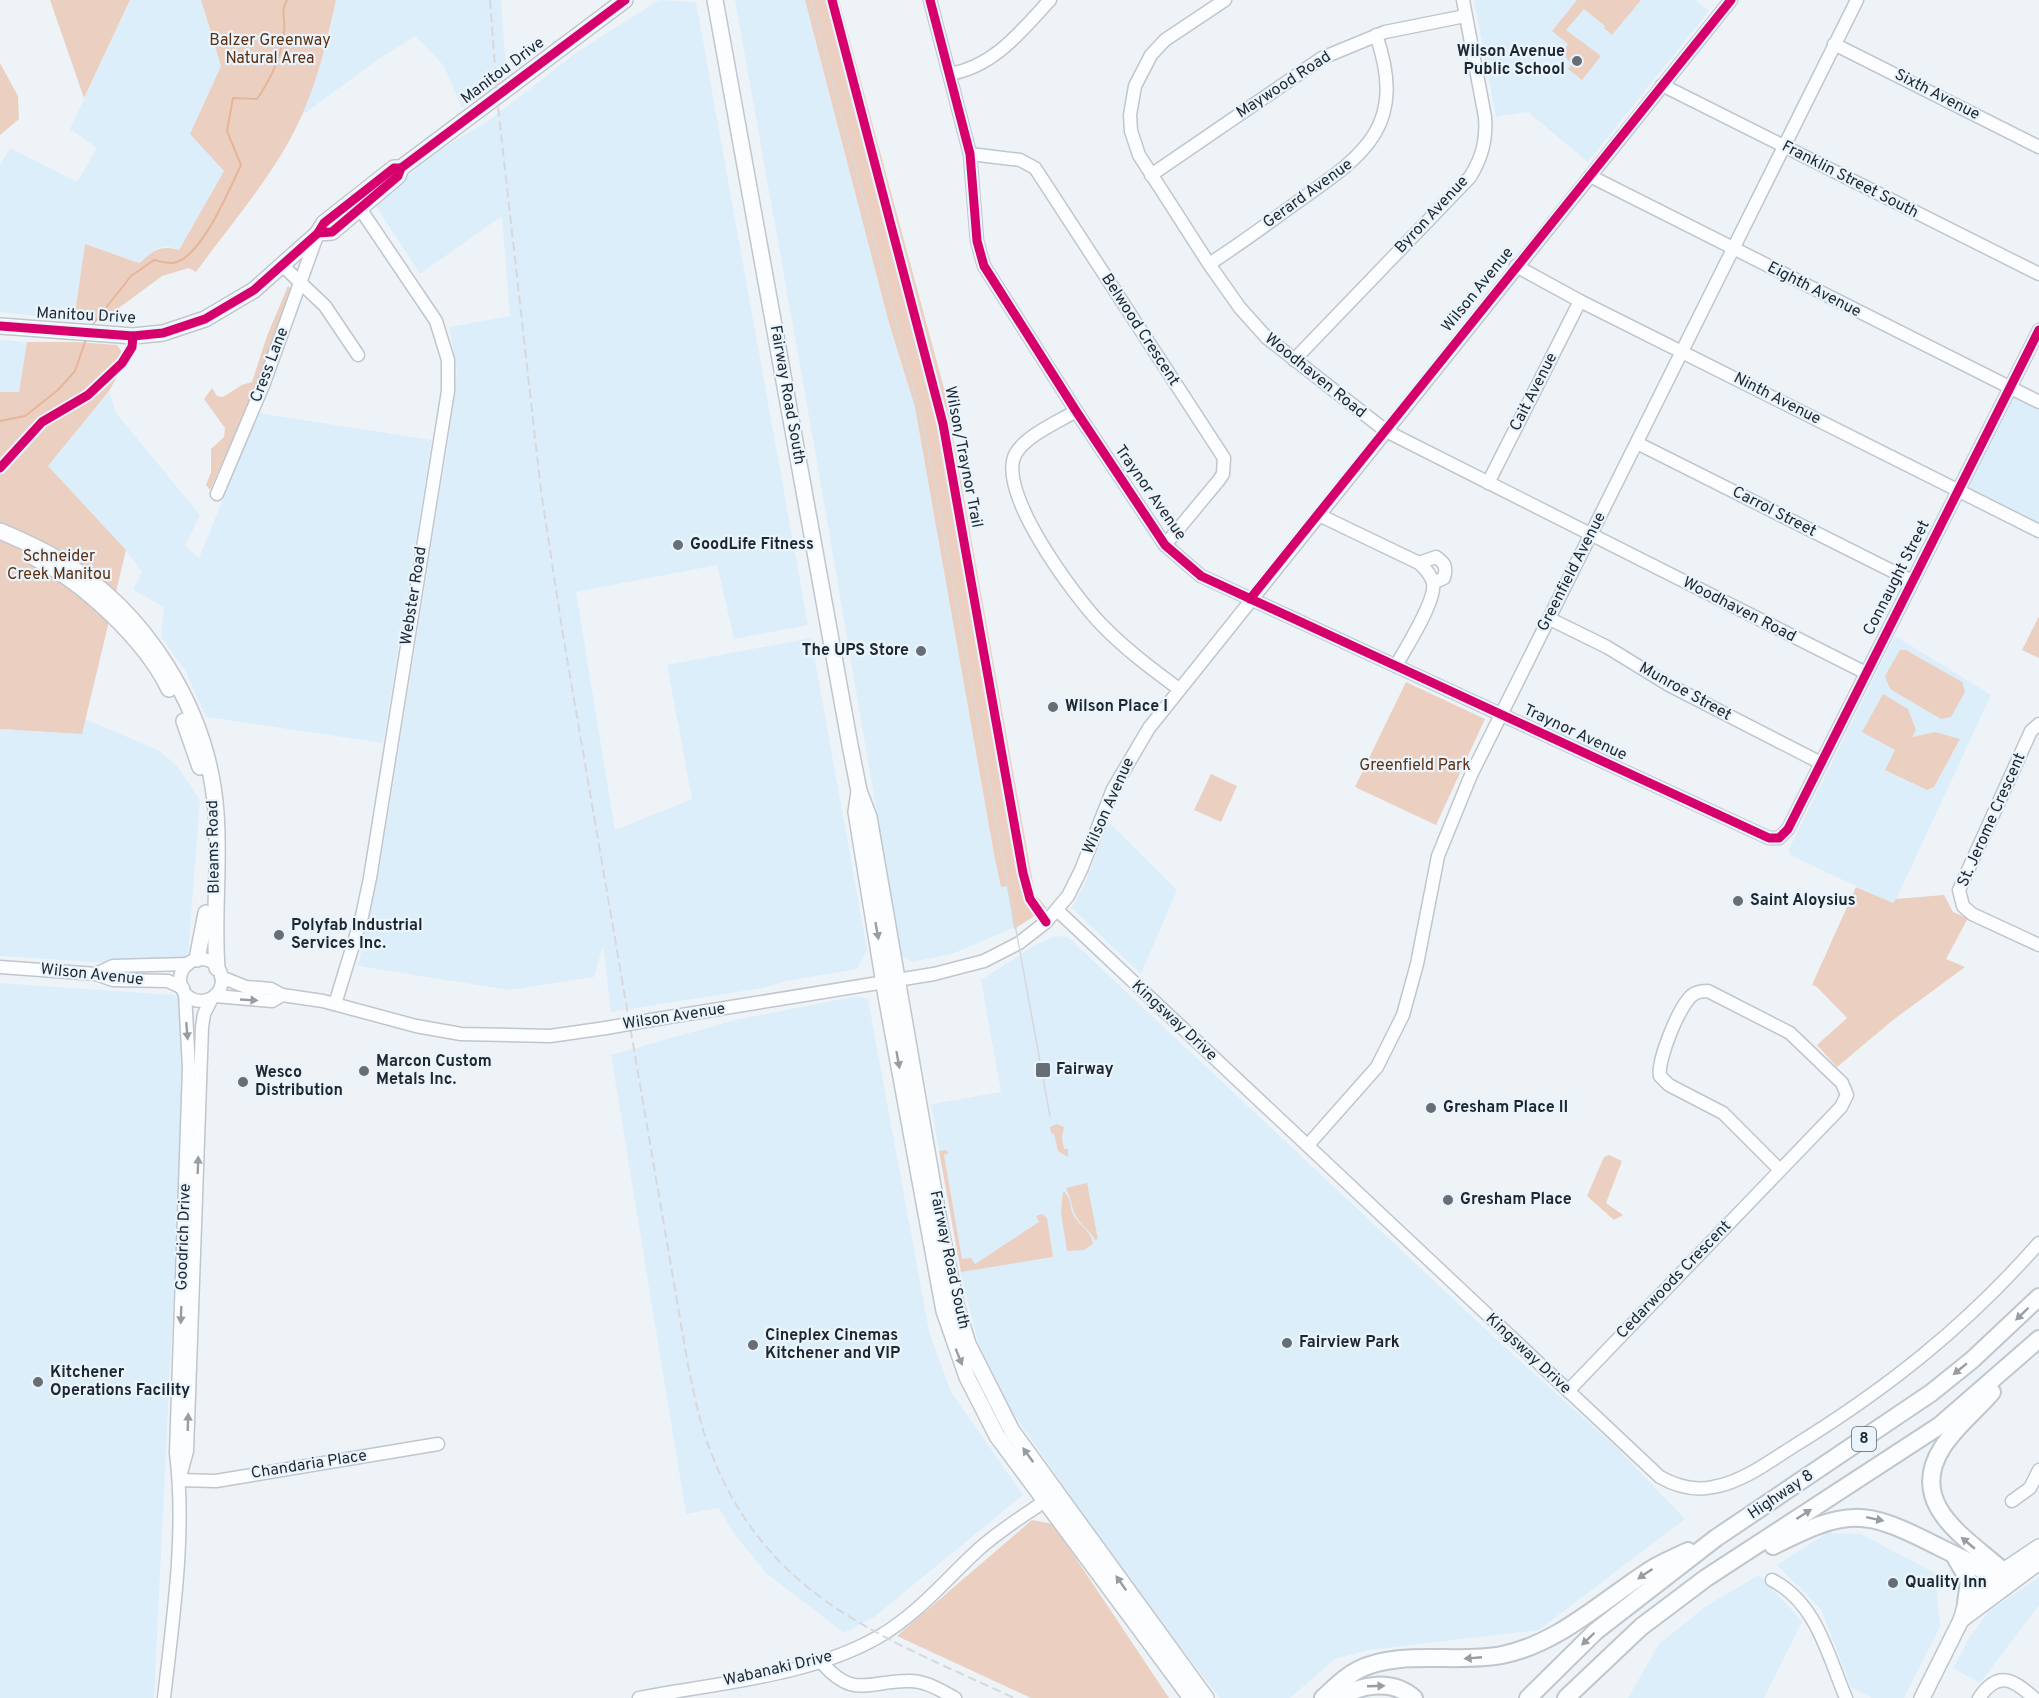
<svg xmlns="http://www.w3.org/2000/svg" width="2039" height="1698" font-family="Overpass,sans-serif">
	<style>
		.built { fill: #ddeefb; fill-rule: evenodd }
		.green { fill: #ebd0c1 }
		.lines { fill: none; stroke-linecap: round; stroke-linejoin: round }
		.stream { stroke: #e6b599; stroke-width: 2 }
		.minor-casing { stroke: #c0c6cd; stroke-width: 15 }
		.major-casing { stroke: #c0c6cd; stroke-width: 18 }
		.highway-casing { stroke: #c0c6cd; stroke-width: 20 }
		.minor { stroke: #fcfdfe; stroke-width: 12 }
		.major { stroke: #fcfdfe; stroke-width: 15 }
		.highway { stroke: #fcfdfe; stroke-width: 16 }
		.tram { stroke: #d6d9da; stroke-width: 1.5 }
		.rail { stroke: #d6d9da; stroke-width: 2; stroke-dasharray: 9 4.5; stroke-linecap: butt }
		.minor-bridge-casing { stroke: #c0c6cd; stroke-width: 15; stroke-linecap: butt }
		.minor-bridge { stroke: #fcfdfe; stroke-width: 12 }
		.cycleway-casing { stroke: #eaf4fc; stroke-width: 13 }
		.cycleway { stroke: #d6006c; stroke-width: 9 }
		.oneway { fill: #989da1 }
		.poi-dot { fill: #676e75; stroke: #eaf4fc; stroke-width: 2 }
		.labels { text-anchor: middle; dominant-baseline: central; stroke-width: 4.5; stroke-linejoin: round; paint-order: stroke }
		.shield { fill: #eaf4fc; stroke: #5b646c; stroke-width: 1.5 }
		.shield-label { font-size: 15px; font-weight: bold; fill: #1e272f }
		.park-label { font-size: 16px; fill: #5e3010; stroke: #eaf4fc }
		.poi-label { font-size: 16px; font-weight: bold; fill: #1e272f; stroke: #eaf4fc; text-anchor: start }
		.street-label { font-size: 16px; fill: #1e272f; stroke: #eaf4fc }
	</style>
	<rect width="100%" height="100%" fill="#eef3f8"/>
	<!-- built -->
	<g class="built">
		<path d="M130,0H201L221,66L190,134L224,171L179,250L165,246L156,249L139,263L85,244L74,320L0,312V165L10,148L77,182L97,148L70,129Z"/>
		<path d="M336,0H501L506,69L462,108L444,66L416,36L383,56L302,115L329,36Z"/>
		<path d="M659,0L696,2L808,625L734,639L717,565L576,592L615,830L692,799L667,665L811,638L867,949L857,969L786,981L763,988L611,1012L603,945L594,977L509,990L358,966L379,872L449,437L457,369L449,327L510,316L502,216L420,274L374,203L441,149L488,121L577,52Z"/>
		<path d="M735,0H805L826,77L909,322L1027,922L952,954L912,962L901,955L816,456ZM849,161L911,392L889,323Z"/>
		<path d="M1474,0H1695L1709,11L1588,162L1528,112L1496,117Z"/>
		<path d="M0,340L27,342L19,393L0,392Z"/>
		<path d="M109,391L116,413L200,515L185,546L199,558L258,413L432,440L383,743L206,717L186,672L161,637L164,607L133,590L142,572L126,550L48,466Z"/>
		<path d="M2012,394L2039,407V524L1968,488Z"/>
		<path d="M1895,636L1991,695L1894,904L1790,855L1789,849Z"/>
		<path d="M85,719L160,751L178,767L200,800L187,968L0,956V729L81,734Z"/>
		<path d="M1108,822L1177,890L1141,974L1072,908L1086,881Z"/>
		<path d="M1055,936L1068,937L1498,1341L1617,1448L1685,1519L1539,1630L1369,1650L1335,1659L1290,1698H1220L1148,1606L1011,1411L979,1346L960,1271L931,1104L1001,1092L981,980L1035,945Z"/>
		<path d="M0,983L188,996L154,1698H0Z"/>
		<path d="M857,996L868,999L929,1331L951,1392L1023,1495L874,1617L844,1633L767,1574L734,1534L719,1508L686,1514L611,1055L735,1020Z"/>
		<path d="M1827,1533L1861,1534L1935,1573L1940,1627L1904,1698H1872L1851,1687L1821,1609L1777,1565Z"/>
		<path d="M1759,1575L1802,1621L1764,1698H1628L1659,1644L1706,1606Z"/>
		<path d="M2039,1577V1605L1980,1683L1953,1668L1969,1638L1989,1611Z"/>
	</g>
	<!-- green -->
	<g class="green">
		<path d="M50,0H130L84,98Z"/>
		<path d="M201,0H336C328,38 318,79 302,115C277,172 232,222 196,272L189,268L162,276L104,319L74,320L85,244L139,263C155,250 158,245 179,250L224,171L190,134L221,66Z"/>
		<path d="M805,0H839L945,392L1035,894L1047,908L1014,929L1007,886L1001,887L994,854L915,407L889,323Z"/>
		<path d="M1577,0H1641L1612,35L1604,28L1605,26L1584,9L1566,30L1601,56L1582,80L1568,69L1572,64L1562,53L1568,44L1552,31Z"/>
		<path d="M0,63L18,96L19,119L0,135Z"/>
		<path d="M288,286L293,291L256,387L210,490L206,485L211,472V449L224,437L225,428L204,399L212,388L217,396L223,397L242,385L252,382L267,336Z"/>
		<path d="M27,342H77L117,345L127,359L109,391L48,466L126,550L82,734L0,729V392H19Z"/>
		<path d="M2039,616V658L2022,650Z"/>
		<path d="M1900,650H1906L1962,682L1965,692L1951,717L1941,719L1890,689L1885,676Z"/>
		<path d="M1406,682L1485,719L1436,825L1355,787Z"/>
		<path d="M1883,694L1908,709L1916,730L1912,737L1935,732L1960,739L1934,787L1927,790L1885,770L1895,750L1862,732Z"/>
		<path d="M1211,774L1237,786L1221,822L1194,810Z"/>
		<path d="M1856,887L1893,903L1896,899L1944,895L1953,912L1968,918L1946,959L1965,967L1893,1020L1837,1067L1817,1045L1847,1018L1817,987L1812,985Z"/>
		<path d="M1057,1124L1064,1127L1062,1138L1064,1149H1068V1157L1058,1151L1054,1134L1051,1133L1050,1127Z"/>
		<path d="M946,1150L949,1153L944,1155L962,1259L971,1258L975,1264L1039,1222L1036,1216L1042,1214L1047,1218L1053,1257L961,1272L939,1151Z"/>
		<path d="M1609,1155L1622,1161L1606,1203L1623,1215L1614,1220L1587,1196L1604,1157Z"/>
		<path d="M1087,1183L1098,1239L1095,1240C1089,1229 1081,1226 1076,1216C1071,1207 1071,1197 1066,1188Z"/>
		<path d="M1063,1191C1072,1198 1069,1207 1074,1216C1081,1228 1091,1230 1093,1244L1084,1250L1067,1251L1061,1213Z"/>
		<path d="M1032,1520L1053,1524L1169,1698H1031L897,1636Z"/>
	</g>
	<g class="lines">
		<!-- stream -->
		<g class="stream">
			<path d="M90,328L131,276L154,260C160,261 170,265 177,262C203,253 229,190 241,165L227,131L233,98L257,99C270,80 282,56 284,32C286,20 280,11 287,0"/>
			<path d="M0,421L25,416L58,390L75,371L86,339"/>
		</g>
		<defs>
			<g id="minor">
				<path d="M930,0L970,154L977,241L984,266L1076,411L1165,545L1201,576L1769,838H1779L1788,829L2039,330"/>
				<path d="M1225,0L1165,40L1151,55L1135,86L1130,115L1131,131L1139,155L1209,264L1240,308L1267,338L1386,431L1866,673"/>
				<path d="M1834,44L2039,147"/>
				<path d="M950,74C995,66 1021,31 1050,0"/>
				<path d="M1662,85L2039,274"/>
				<path d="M970,154L1020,160L1035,168L1224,458L1223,474L1219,480L1165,545"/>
				<path d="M1151,175L1322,58L1385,32L1465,16"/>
				<path d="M1590,176L2039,402"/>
				<path d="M1209,264C1239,245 1267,224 1296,203C1364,155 1408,127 1376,35"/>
				<path d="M283,266L325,306L358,355"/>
				<path d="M1516,266L1580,301L2039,531"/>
				<path d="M1294,360L1470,177C1482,158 1487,140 1485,117L1463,0"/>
				<path d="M1076,411C1058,422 1027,435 1016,453C994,490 1076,598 1101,624C1125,649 1152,669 1179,689"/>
				<path d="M1637,443L1912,581"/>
				<path d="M1488,483L1580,301"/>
				<path d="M217,494L264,383L318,233"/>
				<path d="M1319,515L1419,563C1425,569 1431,574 1433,583C1437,600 1405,649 1396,666"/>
				<path d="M1419,563L1436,557C1445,563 1447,567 1444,578L1433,583"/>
				<path d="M1550,619L1607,647L1669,685L1821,763"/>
				<path d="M2039,724L2031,731L1959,890L1963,906L1972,914L2039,945"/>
				<path d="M1057,910L1660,1477C1676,1486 1694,1491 1713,1487C1741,1483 1770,1461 1794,1446C1888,1388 1966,1326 2039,1243"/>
				<circle cx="201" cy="980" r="21"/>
				<path d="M0,967L96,974L113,980L168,981L183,988"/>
				<path d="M96,974L113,966L188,964"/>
				<path d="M221,977L246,987L271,989L282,995L323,1001L416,1026L461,1034L550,1036L606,1028"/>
				<path d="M215,996L272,1001L282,995"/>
				<path d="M335,1004L362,916L370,878L448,391V360L436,321L359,207"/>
				<path d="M651,1020L934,974L984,961L1019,943L1046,922L1068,896L1081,870L1113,789L1149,728L1731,0"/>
				<path d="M1308,1145L1377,1067L1403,1015L1417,964L1438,856L1471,775L1857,0"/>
				<path d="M1568,1391L1841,1107L1847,1095L1842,1083L1790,1033L1708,991C1703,991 1699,991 1694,994C1680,1002 1657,1061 1660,1076L1669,1085L1723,1113L1780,1170"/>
				<path d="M181,1473L187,1451L202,1027L204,1014L211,1000"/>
				<path d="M179,1480L216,1481L438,1444"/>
				<path d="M2012,1501L2030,1488L2039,1470"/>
				<path d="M1772,1580C1817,1603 1828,1656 1846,1698"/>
				<path d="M822,1663C853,1698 865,1682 907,1681C925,1680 940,1690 955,1698"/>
				<path d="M164,1698C173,1618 186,1533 176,1453L189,1068L185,994"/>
				<path d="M639,1698C717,1683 812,1676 880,1636C919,1613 946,1579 979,1549C999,1531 1023,1516 1045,1501"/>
				<path d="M1979,1698C1998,1670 2013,1679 2034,1698"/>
			</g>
			<g id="major">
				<path d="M715,0L850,745L859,791L869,817L940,1226L957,1308L968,1344L1012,1431L1206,1698"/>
				<path d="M318,233L332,232L398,176L401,168L625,0"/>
				<path d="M0,326L133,336L163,333L205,319L254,290L318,233L324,223L394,168H401"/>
				<path d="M0,531C19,539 39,548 58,559C146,610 209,711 216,813C220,864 213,916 217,968"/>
				<path d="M33,557C82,581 145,639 169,689"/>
				<path d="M184,721L200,767"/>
				<path d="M859,791L856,812L886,996L944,1311L967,1377L997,1436L1191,1698"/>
				<path d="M197,959L206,913"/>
				<path d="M1961,1620L2039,1562"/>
				<path d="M1922,1698L1961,1620L1966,1603L1987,1582L2039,1547"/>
			</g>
			<g id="highway">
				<path d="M1992,1392C1976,1411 1955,1427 1942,1448C1906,1505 1968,1539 2003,1571"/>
				<path d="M1773,1546C1847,1509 1863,1508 1937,1546C1962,1558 1984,1568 2004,1587"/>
				<path d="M1954,1555L1969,1581L1966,1603"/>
				<path d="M1323,1698C1334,1688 1344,1677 1358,1670C1398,1649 1457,1664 1502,1655C1561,1643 1606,1597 1655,1567C1666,1561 1677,1556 1688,1551"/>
				<path d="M1338,1698C1362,1684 1392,1679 1414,1698"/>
				<path d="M1528,1698L1596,1631L1716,1538L1931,1393L1972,1360L2039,1297"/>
				<path d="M1566,1698L1641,1627L1706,1578L1939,1426L2039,1339"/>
			</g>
		</defs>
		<!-- minor casing -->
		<use href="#minor" class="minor-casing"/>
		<!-- major casing -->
		<use href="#major" class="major-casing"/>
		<!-- highway casing -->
		<use href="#highway" class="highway-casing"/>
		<!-- minor -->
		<use href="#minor" class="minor"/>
		<!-- major -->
		<use href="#major" class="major"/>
		<!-- highway -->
		<use href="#highway" class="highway"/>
		<!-- tram -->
		<path class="tram" d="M811,0L925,432L1050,1116"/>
		<!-- rail -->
		<path class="rail" d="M490,0L498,107L541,491L563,635L689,1371C695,1397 700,1425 710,1450C767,1599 882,1636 1014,1698"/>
		<defs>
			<path id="minor-bridge" d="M606,1028L651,1020"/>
		</defs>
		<!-- minor-bridge casing -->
		<use href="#minor-bridge" class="minor-bridge-casing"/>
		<!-- minor-bridge -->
		<use href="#minor-bridge" class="minor-bridge"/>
		<defs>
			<g id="cycleway">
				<path d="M832,0L943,424L1023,873L1030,899L1046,922"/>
				<path d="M930,0L970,154L977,241L984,266L1076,411L1165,545L1201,576L1769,838H1779L1788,829L2039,330"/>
				<path d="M318,233L332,232L398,176L401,168L625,0"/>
				<path d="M0,326L133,336L163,333L205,319L254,290L318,233L324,223L394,168H401"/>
				<path d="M0,468L42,422L88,395L122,363L132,347L133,336"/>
				<path d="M1250,599L1731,0"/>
			</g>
		</defs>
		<!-- cycleway casing -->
		<use href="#cycleway" class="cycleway-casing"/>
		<!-- cycleway -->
		<use href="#cycleway" class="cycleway"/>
	</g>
	<!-- one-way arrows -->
	<defs><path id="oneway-solid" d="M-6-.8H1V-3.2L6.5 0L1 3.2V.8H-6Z" transform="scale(1.5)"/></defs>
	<g class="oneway">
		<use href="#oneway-solid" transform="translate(877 931) rotate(80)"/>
		<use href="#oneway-solid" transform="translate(249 1000) rotate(3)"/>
		<use href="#oneway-solid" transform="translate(187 1031) rotate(85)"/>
		<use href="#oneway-solid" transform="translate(898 1060) rotate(80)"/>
		<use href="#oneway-solid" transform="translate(198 1165) rotate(-88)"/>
		<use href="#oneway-solid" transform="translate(2022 1314) rotate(136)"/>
		<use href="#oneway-solid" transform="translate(181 1315) rotate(92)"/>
		<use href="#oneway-solid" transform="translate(959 1357) rotate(68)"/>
		<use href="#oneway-solid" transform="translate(1960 1369) rotate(141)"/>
		<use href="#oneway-solid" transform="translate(188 1422) rotate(-88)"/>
		<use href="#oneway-solid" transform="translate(1028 1455) rotate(-126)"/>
		<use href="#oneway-solid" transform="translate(1804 1514) rotate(-33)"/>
		<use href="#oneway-solid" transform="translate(1875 1519) rotate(12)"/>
		<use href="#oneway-solid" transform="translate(1968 1543) rotate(-140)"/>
		<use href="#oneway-solid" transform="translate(1645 1574) rotate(146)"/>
		<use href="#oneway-solid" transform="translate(1121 1583) rotate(-125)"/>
		<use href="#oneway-solid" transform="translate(1588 1639) rotate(136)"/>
		<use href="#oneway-solid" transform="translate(1473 1658) rotate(175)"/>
		<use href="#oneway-solid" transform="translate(1376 1686) rotate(-2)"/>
	</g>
	<!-- markers -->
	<g class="poi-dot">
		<circle cx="1577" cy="61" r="6"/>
		<circle cx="678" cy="545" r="6"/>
		<circle cx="921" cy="651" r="6"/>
		<circle cx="1053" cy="707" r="6"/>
		<circle cx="1738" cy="901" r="6"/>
		<circle cx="279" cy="935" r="6"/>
		<rect x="1035" y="1062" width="16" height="16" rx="3"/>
		<circle cx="364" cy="1071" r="6"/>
		<circle cx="243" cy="1082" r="6"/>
		<circle cx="1431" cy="1108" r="6"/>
		<circle cx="1448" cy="1200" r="6"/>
		<circle cx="1287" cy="1343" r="6"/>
		<circle cx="753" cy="1345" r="6"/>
		<circle cx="38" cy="1382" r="6"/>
		<circle cx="1893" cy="1583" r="6"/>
	</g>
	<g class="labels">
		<!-- shield labels -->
		<rect class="shield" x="1852" y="1427" width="24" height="24" rx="4.5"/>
		<g class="shield-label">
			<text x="1864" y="1439">8</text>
		</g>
		<!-- park labels -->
		<g class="park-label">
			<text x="270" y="41">Balzer Greenway<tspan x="270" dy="18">Natural Area</tspan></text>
			<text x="59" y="557">Schneider<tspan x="59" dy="18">Creek Manitou</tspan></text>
			<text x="1415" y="766">Greenfield Park</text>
		</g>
		<!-- poi labels -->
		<g class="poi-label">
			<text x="1565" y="52" text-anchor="end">Wilson Avenue<tspan x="1565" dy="18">Public School</tspan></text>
			<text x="690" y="545">GoodLife Fitness</text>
			<text x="909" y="651" text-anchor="end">The UPS Store</text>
			<text x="1065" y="707">Wilson Place I</text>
			<text x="1750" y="901">Saint Aloysius</text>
			<text x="291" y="926">Polyfab Industrial<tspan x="291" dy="18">Services Inc.</tspan></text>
			<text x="376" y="1062">Marcon Custom<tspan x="376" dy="18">Metals Inc.</tspan></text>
			<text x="1056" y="1070">Fairway</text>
			<text x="255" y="1073">Wesco<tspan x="255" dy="18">Distribution</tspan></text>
			<text x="1443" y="1108">Gresham Place II</text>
			<text x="1460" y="1200">Gresham Place</text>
			<text x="765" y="1336">Cineplex Cinemas<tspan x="765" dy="18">Kitchener and VIP</tspan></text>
			<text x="1299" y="1343">Fairview Park</text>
			<text x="50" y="1373">Kitchener<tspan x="50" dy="18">Operations Facility</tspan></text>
			<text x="1905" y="1583">Quality Inn</text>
		</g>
		<!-- street labels -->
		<g class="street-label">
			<text transform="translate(503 71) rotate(-37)">Manitou Drive</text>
			<text transform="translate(1284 85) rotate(-33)">Maywood Road</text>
			<text transform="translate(1937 95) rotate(27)">Sixth Avenue</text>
			<text transform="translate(1850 180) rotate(27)">Franklin Street South</text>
			<text transform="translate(1308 194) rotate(-36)">Gerard Avenue</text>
			<text transform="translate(1432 215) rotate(-47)">Byron Avenue</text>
			<text transform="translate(1478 290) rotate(-51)">Wilson Avenue</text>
			<text transform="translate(1814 290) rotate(27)">Eighth Avenue</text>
			<text transform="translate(86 316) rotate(3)">Manitou Drive</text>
			<text transform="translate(1140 330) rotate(57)">Belwood Crescent</text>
			<text transform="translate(270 365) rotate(-69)">Cress Lane</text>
			<text transform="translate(1315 376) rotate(39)">Woodhaven Road</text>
			<text transform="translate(1534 392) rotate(-63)">Cait Avenue</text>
			<text transform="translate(787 395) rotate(80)">Fairway Road South</text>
			<text transform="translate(1777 399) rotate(27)">Ninth Avenue</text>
			<text transform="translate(963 457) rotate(79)">Wilson/Traynor Trail</text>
			<text transform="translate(1150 493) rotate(55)">Traynor Avenue</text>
			<text transform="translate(1774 512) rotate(27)">Carrol Street</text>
			<text transform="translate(1572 572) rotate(-63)">Greenfield Avenue</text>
			<text transform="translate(1897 578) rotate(-63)">Connaught Street</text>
			<text transform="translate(414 596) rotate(-81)">Webster Road</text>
			<text transform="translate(1739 610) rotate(27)">Woodhaven Road</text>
			<text transform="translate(1685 692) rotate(29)">Munroe Street</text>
			<text transform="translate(1575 733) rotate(25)">Traynor Avenue</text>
			<text transform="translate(1109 806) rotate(-66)">Wilson Avenue</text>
			<text transform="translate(1992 820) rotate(-66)">St. Jerome Crescent</text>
			<text transform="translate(214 847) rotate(-91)">Bleams Road</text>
			<text transform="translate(92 975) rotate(6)">Wilson Avenue</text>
			<text transform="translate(674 1017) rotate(-9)">Wilson Avenue</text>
			<text transform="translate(1174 1021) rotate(43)">Kingsway Drive</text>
			<text transform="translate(184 1237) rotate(-88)">Goodrich Drive</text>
			<text transform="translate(949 1260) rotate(78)">Fairway Road South</text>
			<text transform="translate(1674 1280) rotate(-46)">Cedarwoods Crescent</text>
			<text transform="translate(1528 1354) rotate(43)">Kingsway Drive</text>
			<text transform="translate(309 1465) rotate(-9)">Chandaria Place</text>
			<text transform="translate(1781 1495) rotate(-34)">Highway 8</text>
			<text transform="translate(778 1669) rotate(-13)">Wabanaki Drive</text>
		</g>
	</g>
</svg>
